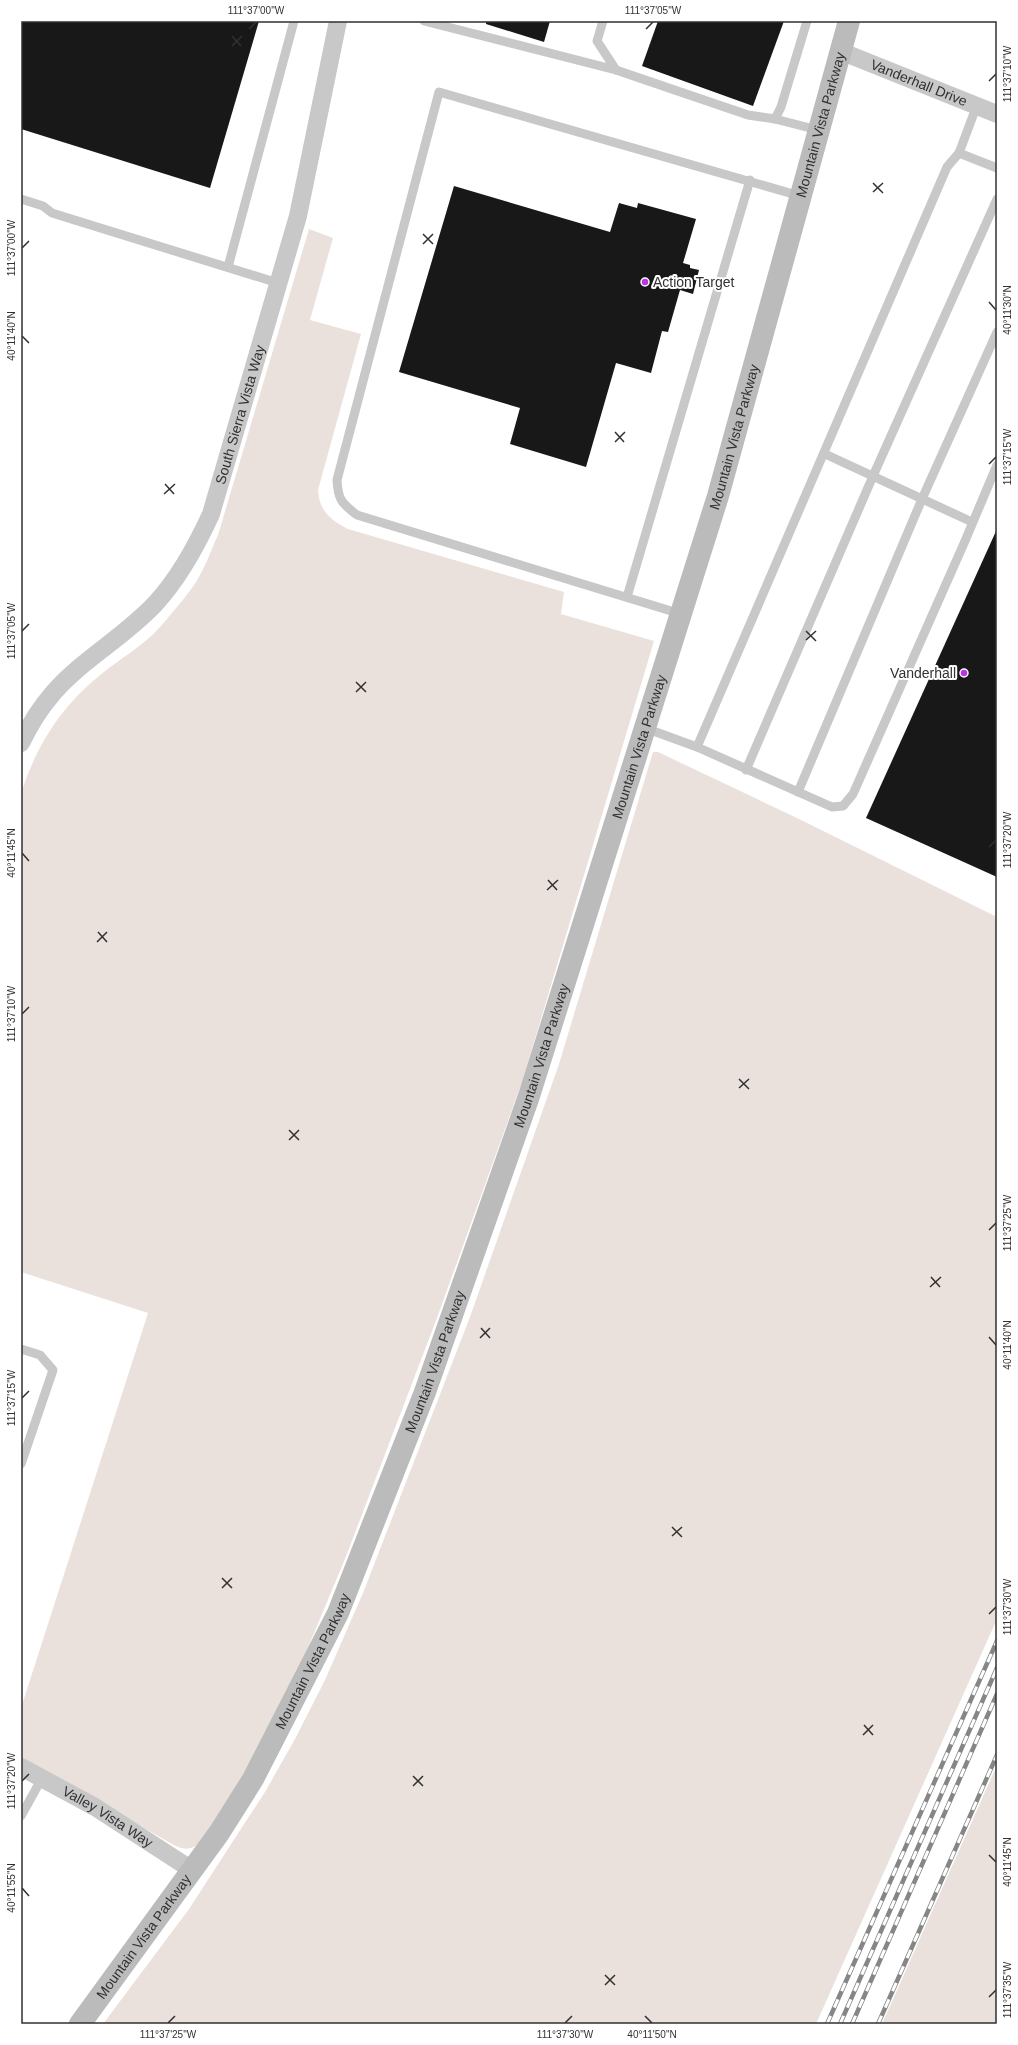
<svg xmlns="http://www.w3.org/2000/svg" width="1018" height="2045" font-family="Arial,sans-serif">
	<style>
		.green { fill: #ebe1dc }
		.building { fill: #181818 }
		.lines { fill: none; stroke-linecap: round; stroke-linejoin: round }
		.lane { stroke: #c8c8c8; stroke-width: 9 }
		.street { stroke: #c8c8c8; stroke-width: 18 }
		.secondary { stroke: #bbb; stroke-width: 22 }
		.rail-casing { stroke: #868686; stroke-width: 4.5 }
		.rail { stroke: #fff; stroke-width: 3; stroke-dasharray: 9; stroke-linecap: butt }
		.ticks { fill: none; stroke: #313131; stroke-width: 1.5 }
		.poi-dot { fill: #bc33e8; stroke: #fff; stroke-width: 1.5 }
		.labels { text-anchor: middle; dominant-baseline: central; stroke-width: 4; stroke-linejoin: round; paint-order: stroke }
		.street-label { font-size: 14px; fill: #313131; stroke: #fff }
		.poi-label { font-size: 14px; fill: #313131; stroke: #fff; text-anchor: start }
		.neatline { fill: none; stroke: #313131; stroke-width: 1.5 }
		.ticks-label { font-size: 10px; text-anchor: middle; fill: #313131 }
	</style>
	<rect width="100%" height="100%" fill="#fff"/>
	<!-- green -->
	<g class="green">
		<path d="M309,229L333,238L310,320L361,334L318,490C319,510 330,520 348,529L564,592L561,614L654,641L523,1079L437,1318L345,1559L304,1657L247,1768L201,1842C191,1851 183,1850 172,1844L21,1758V1708L148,1313L21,1272V793C37,745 60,708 99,676C119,659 142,647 160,627C172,613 186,597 196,582C205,568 211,550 218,535Z"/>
		<path d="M653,752H658L799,819L997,917V1619L816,2024H103L189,1909L265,1792L295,1739L325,1680L363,1593L470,1317L559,1064Z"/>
		<path d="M997,1765V2024H882Z"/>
	</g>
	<!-- building -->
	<g class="building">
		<path d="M21,21H259L210,188L21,129Z"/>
		<path d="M486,21H550L544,42L486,24Z"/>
		<path d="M658,21H784L753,106L642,66Z"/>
		<path d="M454,186L610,232L619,203L637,208L638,203L696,219L683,263L690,265V268L699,270L693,294L680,290L668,332L662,331L651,373L616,363L586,467L510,444L520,408L399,372Z"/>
		<path d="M997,529V877L866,818Z"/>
	</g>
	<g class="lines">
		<!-- lane -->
		<g class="lane">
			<path d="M424,21L616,70"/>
			<path d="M603,21L597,41L616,70L748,115L775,119L781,107L807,21"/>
			<path d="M775,119L818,130"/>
			<path d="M959,153L977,105"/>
			<path d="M21,199L43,206L52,213L278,283"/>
			<path d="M228,267L294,21"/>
			<path d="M825,454L972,522"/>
			<path d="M627,597L750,180"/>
			<path d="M681,614L357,515C341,503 338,499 337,480L439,92L800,196"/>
			<path d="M645,728L697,747L947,167L959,153L997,168"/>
			<path d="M697,747L832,807L843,806L853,794L965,541L997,465"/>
			<path d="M746,770L873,476L997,199"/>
			<path d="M798,792L922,499L997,332"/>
			<path d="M21,1349L40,1355L53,1370L21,1464"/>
			<path d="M21,1816L42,1778"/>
		</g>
		<!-- street -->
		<g class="street">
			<path id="s1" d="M840,51L997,114"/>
			<path id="s2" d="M21,743C30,724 40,708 54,692C83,659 124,637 155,604C179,578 196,547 211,514L298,216L338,21"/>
			<path id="s3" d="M21,1767L95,1807L192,1870"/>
		</g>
		<!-- secondary -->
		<path class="secondary" id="s4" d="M80,2024L219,1833L253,1779L338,1613L425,1392L529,1096L718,496L849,21"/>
		<defs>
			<g id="rail">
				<path d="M827,2024L997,1641"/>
				<path d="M840,2024L997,1668"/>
				<path d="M852,2024L997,1694"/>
				<path d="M878,2024L997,1755"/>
			</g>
		</defs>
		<!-- rail casing -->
		<use href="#rail" class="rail-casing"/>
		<!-- rail -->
		<use href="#rail" class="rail"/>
	</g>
	<!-- ticks -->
	<path class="ticks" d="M249,29L256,22M646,29L653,22M232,36L241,46M232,46L242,36M989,81L996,74M873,183L883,193M873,192L883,183M423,234L433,244M423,244L433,234M22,248L29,241M989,302L996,310M22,336L29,343M615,432L624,442M615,442L625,432M989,464L996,457M165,484L174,494M164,494L175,484M22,631L29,624M806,631L816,641M806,640L816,631M356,682L366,692M356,692L366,682M989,847L996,840M22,853L29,861M548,880L557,890M547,890L558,880M98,932L107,942M97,942L107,932M22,1014L29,1007M739,1079L749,1089M739,1088L749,1079M289,1130L299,1140M289,1140L299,1130M989,1230L996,1223M931,1277L940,1287M930,1287L941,1277M481,1328L490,1338M989,1337L996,1345M480,1338L490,1328M22,1398L29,1391M672,1527L682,1537M672,1536L682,1527M222,1578L232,1588M222,1588L232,1578M989,1614L996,1607M864,1725L873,1735M863,1735L873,1725M413,1776L423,1786M22,1781L29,1774M413,1786L423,1776M989,1855L996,1862M22,1888L29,1896M605,1975L615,1985M605,1985L615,1975M989,1997L996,1990M645,2016L652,2023M168,2023L175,2016M565,2023L572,2016"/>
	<!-- markers -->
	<g class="poi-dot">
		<circle cx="645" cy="282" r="4"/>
		<circle cx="964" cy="673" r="4"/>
	</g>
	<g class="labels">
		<!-- street labels -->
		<g class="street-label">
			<text stroke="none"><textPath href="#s1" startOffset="85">Vanderhall Drive</textPath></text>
			<text stroke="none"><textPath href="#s4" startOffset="2052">Mountain Vista Parkway</textPath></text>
			<text stroke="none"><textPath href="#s2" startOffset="405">South Sierra Vista Way</textPath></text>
			<text stroke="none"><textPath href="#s4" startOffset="1728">Mountain Vista Parkway</textPath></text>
			<text stroke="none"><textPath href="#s4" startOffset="1404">Mountain Vista Parkway</textPath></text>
			<text stroke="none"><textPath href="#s4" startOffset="1080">Mountain Vista Parkway</textPath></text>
			<text stroke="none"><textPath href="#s4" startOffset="756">Mountain Vista Parkway</textPath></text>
			<text stroke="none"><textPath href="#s4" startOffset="432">Mountain Vista Parkway</textPath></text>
			<text stroke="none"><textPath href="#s3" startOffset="100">Valley Vista Way</textPath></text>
			<text stroke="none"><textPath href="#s4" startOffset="108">Mountain Vista Parkway</textPath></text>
		</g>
		<!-- poi labels -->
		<g class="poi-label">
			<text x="653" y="282">Action Target</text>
			<text x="956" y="673" text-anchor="end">Vanderhall</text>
		</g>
	</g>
	<!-- border -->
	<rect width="1018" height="2045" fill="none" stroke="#ffffff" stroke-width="44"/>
	<rect x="22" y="22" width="974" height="2001" class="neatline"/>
	<g class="ticks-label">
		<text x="256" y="14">111°37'00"W</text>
		<text x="653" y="14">111°37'05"W</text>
		<text transform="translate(1007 74) rotate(-90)" y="4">111°37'10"W</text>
		<text transform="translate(11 248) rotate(-90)" y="4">111°37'00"W</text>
		<text transform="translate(1007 310) rotate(-90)" y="4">40°11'30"N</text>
		<text transform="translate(11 336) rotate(-90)" y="4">40°11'40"N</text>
		<text transform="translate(1007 457) rotate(-90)" y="4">111°37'15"W</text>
		<text transform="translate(11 631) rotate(-90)" y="4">111°37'05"W</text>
		<text transform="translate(1007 840) rotate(-90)" y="4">111°37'20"W</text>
		<text transform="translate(11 853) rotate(-90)" y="4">40°11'45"N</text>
		<text transform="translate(11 1014) rotate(-90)" y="4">111°37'10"W</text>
		<text transform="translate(1007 1223) rotate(-90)" y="4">111°37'25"W</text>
		<text transform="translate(1007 1345) rotate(-90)" y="4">40°11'40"N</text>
		<text transform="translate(11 1398) rotate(-90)" y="4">111°37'15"W</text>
		<text transform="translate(1007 1607) rotate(-90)" y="4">111°37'30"W</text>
		<text transform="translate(11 1781) rotate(-90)" y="4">111°37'20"W</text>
		<text transform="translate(1007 1862) rotate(-90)" y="4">40°11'45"N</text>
		<text transform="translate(11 1888) rotate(-90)" y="4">40°11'55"N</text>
		<text transform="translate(1007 1990) rotate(-90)" y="4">111°37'35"W</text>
		<text x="168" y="2038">111°37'25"W</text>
		<text x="565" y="2038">111°37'30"W</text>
		<text x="652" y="2038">40°11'50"N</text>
	</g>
</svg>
